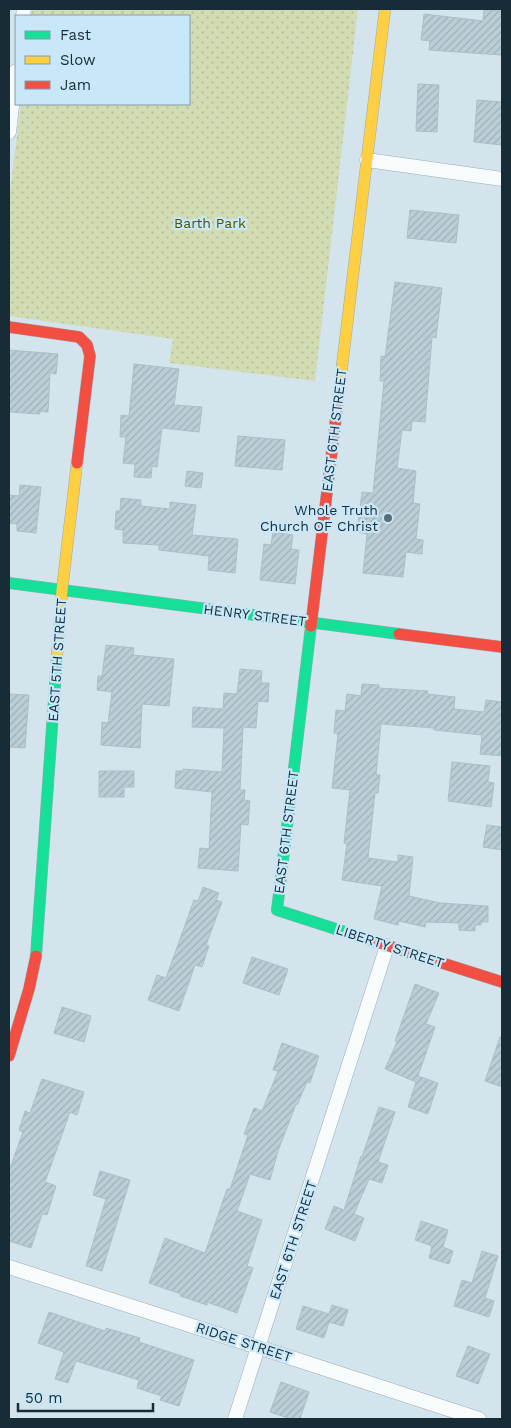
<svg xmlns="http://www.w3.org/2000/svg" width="511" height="1428" font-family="'Work Sans',sans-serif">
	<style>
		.park { fill: url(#park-dots) }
		.building { fill: url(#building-hatch); stroke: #acbec8 }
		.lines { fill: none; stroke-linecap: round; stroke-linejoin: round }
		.street-casing { stroke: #9aabb4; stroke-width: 15 }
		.fast-casing { stroke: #9aabb4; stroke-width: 12 }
		.slow-casing { stroke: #9aabb4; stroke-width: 12 }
		.jam-casing { stroke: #9aabb4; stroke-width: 12 }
		.street { stroke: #f8fbfc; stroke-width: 14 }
		.fast { stroke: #16e098; stroke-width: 11 }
		.slow { stroke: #ffcf43; stroke-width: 11 }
		.jam { stroke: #f24e42; stroke-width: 11 }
		.poi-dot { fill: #596c77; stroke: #c8e7f8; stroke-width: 2 }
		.labels { text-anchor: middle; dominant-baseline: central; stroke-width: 4.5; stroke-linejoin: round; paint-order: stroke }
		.park-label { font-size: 14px; fill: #505400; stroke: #c8e7f8 }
		.street-label { font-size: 14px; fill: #172c37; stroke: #c8e7f8 }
		.poi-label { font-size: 14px; fill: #172c37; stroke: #c8e7f8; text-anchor: end }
	</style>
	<defs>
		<pattern id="park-dots" width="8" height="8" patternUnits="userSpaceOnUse" patternTransform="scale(1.25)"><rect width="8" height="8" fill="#d1dcb3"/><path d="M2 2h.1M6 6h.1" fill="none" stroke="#b3bd9b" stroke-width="1.8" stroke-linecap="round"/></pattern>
		<pattern id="building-hatch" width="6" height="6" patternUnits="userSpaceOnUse" patternTransform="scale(1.25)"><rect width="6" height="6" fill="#bbcdd6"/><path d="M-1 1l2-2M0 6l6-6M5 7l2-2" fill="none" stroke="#a0b0b8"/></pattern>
	</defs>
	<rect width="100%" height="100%" fill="#d3e4ed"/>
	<!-- park -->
	<path class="park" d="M32,9H358L315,381L169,363L173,339L9,316V200L21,104H189V16H31Z"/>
	<!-- building -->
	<g class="building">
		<path d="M484,10L502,11V55L429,50L430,41L421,40L424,14L483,21Z"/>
		<path d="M418,84L439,85L437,132L416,131Z"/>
		<path d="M477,100L502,102V145L474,142Z"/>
		<path d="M410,210L459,215L456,243L407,238Z"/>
		<path d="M395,282L442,288L436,338L432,337L425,422L412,421L411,431L402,430L397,468L416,471L413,503L420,504L416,539L423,540L422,554L406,552L403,577L363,573L367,534L357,532L362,492L373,493L384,381H380L381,356L385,357Z"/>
		<path d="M9,350L58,354L56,374L50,373L48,412L40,411V414L9,412Z"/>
		<path d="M134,364L179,369L174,405L202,407L199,432L162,428L157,467L152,466L151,478L134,477L135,464L123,463L126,437H120L121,415L129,416Z"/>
		<path d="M238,436L285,440L282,470L235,466Z"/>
		<path d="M187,471L203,473L201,488L185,486Z"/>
		<path d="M20,485L41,487L36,533L17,531V524L9,523V495L19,496Z"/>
		<path d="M121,498L141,500V506L170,509V502L196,505L192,535L238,539L235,573L208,570L209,556L159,550V545L123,543V530L115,529L116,511H120Z"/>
		<path d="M273,532L293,535L291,549L299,550L295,584L260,580L264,544L271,545Z"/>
		<path d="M106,645L134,648L133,655L174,659L169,706L142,704L140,748L101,745L102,722L108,723L112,692L97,690L98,676H102Z"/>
		<path d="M240,669L262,671L261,683H269L268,702L258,701L256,728L243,727L240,790H245L244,800L250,801L248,825L241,824L238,871L198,868L200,848L209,849L212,792L175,788L176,771H183V769L222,772L224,728L192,727L193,707L223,709L224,693L237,694Z"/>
		<path d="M362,684L379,685V688L428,691L427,694L455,697L454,709L484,712L486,700L502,702V756L480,754L482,735L434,730V728L381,724L376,775H380L378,793H375L368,858L398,862V855L413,857L409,896L440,903L488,906V922H481V925H475V931L459,930V923L426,922L425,927L399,921L398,925L374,919L382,886L342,880L347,844L344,843L350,790L332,788L338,734L334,733L336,710L345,711L347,694L361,696Z"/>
		<path d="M9,694L29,695L25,748L9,747Z"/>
		<path d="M452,762L490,766L488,782L494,783L491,807L448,801Z"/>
		<path d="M99,771H134V787H124V797H99Z"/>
		<path d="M487,825L502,827V850L483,847Z"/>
		<path d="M203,887L219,893L216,900L222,902L206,945L209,946L202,967L195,965L179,1011L148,1000L157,975L166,978L194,900L198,901Z"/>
		<path d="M252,957L288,969L279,995L243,983Z"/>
		<path d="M415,984L439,993L426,1024L435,1027L418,1076L438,1083L428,1114L408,1107L416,1082L385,1069L397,1042L395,1041Z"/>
		<path d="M62,1007L91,1016L84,1042L54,1033Z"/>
		<path d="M500,1037H502V1087L485,1081Z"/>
		<path d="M282,1043L319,1056L310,1083L307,1082L297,1105L296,1104L278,1151L270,1180L250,1174L237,1211L262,1220L247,1266L253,1268L237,1313L207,1302V1305L180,1296L181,1294L149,1283L165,1238L205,1253L227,1189H230L248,1135L244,1134L254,1108L262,1111L278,1071L273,1070Z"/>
		<path d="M42,1079L84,1092L77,1115L70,1112L45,1182L56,1186L47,1215L42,1214L31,1248L9,1241V1171L23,1132L19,1130L25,1111L30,1113Z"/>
		<path d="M379,1107L395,1112L378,1162L388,1165L382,1183L369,1179L354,1214L364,1218L355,1241L325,1229L334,1206L344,1210L361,1156L362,1157Z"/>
		<path d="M100,1171L130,1180L102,1271L86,1266L106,1199L93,1195Z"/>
		<path d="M421,1221L448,1230L443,1247L453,1251L449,1264L429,1258L432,1246L415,1240Z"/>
		<path d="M482,1251L498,1256L485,1298L494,1301L489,1317L454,1306L462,1280L472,1283Z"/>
		<path d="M332,1305L348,1310L343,1326L329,1322L324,1338L296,1329L303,1306L329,1314Z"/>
		<path d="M49,1312L105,1331L106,1328L140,1338L139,1342L194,1360L179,1406L160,1400L162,1396L137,1388L139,1380L76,1361L68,1383L55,1379L64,1352L38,1343Z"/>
		<path d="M468,1346L490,1354L478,1384L456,1376Z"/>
		<path d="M281,1382L309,1392L300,1419H291L270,1412Z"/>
	</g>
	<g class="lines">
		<defs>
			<g id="street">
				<path d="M23,16L24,9"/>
				<path d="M9,132L16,71"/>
				<path d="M367,160L502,179"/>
				<path d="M9,1267L258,1347L479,1419"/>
				<path d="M235,1419L387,946"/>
			</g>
			<g id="fast">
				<path d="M9,583L399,634"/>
				<path d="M311,626L277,910L376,942"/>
				<path d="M36,956L57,656"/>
			</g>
			<g id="slow">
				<path d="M337,408L385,9"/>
				<path d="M57,656L62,590L77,463"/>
			</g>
			<g id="jam">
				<path d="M9,327L79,337L87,345L90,356L77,463"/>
				<path d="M311,626L337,408"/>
				<path d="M399,634L502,647"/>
				<path d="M376,942L502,982"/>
				<path d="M9,1056L29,989L36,956"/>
			</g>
		</defs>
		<!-- street casing -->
		<use href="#street" class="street-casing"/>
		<!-- fast casing -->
		<use href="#fast" class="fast-casing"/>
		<!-- slow casing -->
		<use href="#slow" class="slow-casing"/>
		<!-- jam casing -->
		<use href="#jam" class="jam-casing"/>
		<!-- street -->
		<use href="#street" class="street"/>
		<!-- fast -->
		<use href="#fast" class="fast"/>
		<!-- slow -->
		<use href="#slow" class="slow"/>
		<!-- jam -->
		<use href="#jam" class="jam"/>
	</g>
	<!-- markers -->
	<circle class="poi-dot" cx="388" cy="518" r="5"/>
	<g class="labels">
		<!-- park labels -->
		<g class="park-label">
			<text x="210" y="223">Barth Park</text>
		</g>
		<!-- street labels -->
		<g class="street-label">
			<text transform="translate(334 430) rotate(-83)">EAST 6TH STREET</text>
			<text transform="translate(255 615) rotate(7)">HENRY STREET</text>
			<text transform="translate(57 660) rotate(-86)">EAST 5TH STREET</text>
			<text transform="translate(286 832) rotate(-83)">EAST 6TH STREET</text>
			<text transform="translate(390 946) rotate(18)">LIBERTY STREET</text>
			<text transform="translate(293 1240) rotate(-72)">EAST 6TH STREET</text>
			<text transform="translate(244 1342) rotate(18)">RIDGE STREET</text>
		</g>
		<!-- poi labels -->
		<g class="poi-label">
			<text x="378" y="510">Whole Truth<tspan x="378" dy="16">Church OF Christ</tspan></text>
		</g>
	</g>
	<!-- border -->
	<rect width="511" height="1428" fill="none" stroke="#172c37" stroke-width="20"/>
	<!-- legend -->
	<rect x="15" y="15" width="175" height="90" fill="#c8e7f8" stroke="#819cab"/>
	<rect x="25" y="31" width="25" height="8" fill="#16e098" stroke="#819cab"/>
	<text x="60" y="40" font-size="15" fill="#172c37">Fast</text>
	<rect x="25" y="56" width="25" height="8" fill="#ffcf43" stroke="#819cab"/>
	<text x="60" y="65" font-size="15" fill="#172c37">Slow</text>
	<rect x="25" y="81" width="25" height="8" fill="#f24e42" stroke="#819cab"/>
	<text x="60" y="90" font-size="15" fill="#172c37">Jam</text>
	<!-- scale -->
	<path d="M18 1403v8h135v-8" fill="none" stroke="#172c37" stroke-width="2.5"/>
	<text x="25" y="1403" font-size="15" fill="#172c37" stroke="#c8e7f8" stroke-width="4" paint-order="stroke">50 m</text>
</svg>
